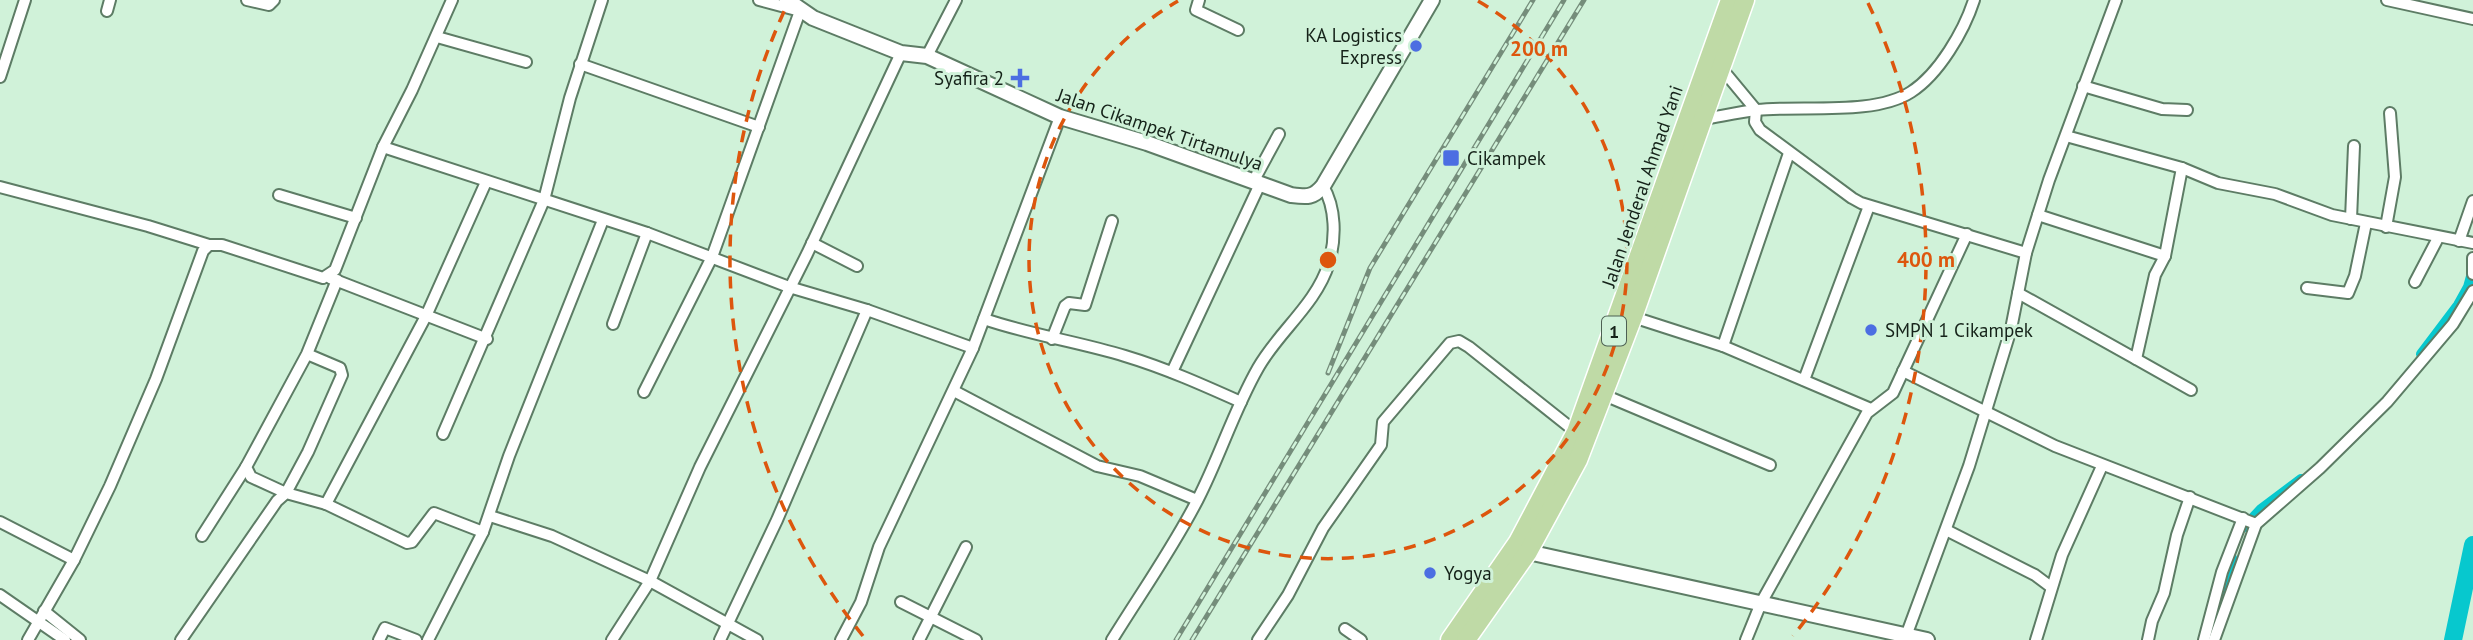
<svg xmlns="http://www.w3.org/2000/svg" width="2473" height="640" font-family="'PT Sans',sans-serif">
	<style>
		.lines { fill: none; stroke-linecap: round; stroke-linejoin: round }
		.canal { stroke: #07c8ce; stroke-width: 10 }
		.river { stroke: #07c8ce; stroke-width: 18 }
		.minor-casing { stroke: #5d7c65; stroke-width: 14 }
		.tertiary-casing { stroke: #5d7c65; stroke-width: 18 }
		.trunk-casing { stroke: #fff; stroke-width: 21 }
		.minor { stroke: #fff; stroke-width: 10 }
		.tertiary { stroke: #fff; stroke-width: 14 }
		.trunk { stroke: #bfdaa6; stroke-width: 18 }
		.rail-casing { stroke: #758d7b; stroke-width: 5 }
		.rail { stroke: #d0f2d9; stroke-width: 2.5; stroke-dasharray: 8; stroke-linecap: butt }
		.ring { fill: none; stroke: #dd560d; stroke-width: 3.5; stroke-dasharray: 12 9 }
		.poi-dot { fill: #4c6ee2; stroke: #d0f2d9; stroke-width: 2.5 }
		.labels { text-anchor: middle; dominant-baseline: central; stroke-width: 6; stroke-linejoin: round; paint-order: stroke }
		.shield { fill: #d0f2d9; stroke: #4d6053; stroke-width: 2 }
		.shield-label { font-size: 18px; font-weight: bold; fill: #152219 }
		.poi-label { font-size: 19px; fill: #152219; stroke: #d0f2d9; text-anchor: start }
		.street-label { font-size: 19px; fill: #152219; stroke: #d0f2d9 }
		.centre { fill: #dd560d; stroke: #d0f2d9; stroke-width: 3.5 }
		.ring-label { font-size: 21px; text-anchor: middle; font-weight: bold; fill: #dd560d; stroke: #d0f2d9; stroke-width: 6; stroke-linejoin: round; paint-order: stroke }
	</style>
	<rect width="100%" height="100%" fill="#d0f2d9"/>
	<g class="lines">
		<!-- canal -->
		<g class="canal">
			<path d="M2421,354L2458,305L2468,287L2473,269"/>
			<path d="M2244,527L2261,509L2301,479"/>
			<path d="M2215,620L2232,558"/>
		</g>
		<!-- river -->
		<path class="river" d="M2453,640L2473,545"/>
		<defs>
			<g id="minor">
				<path d="M247,0L269,5L274,0"/>
				<path d="M1199,0L1196,10L1238,30"/>
				<path d="M2387,0L2473,19"/>
				<path d="M107,11L110,0"/>
				<path d="M437,37L526,62"/>
				<path d="M927,56L956,0"/>
				<path d="M580,64L759,127"/>
				<path d="M1722,69L1756,110L1755,122L1760,130L1852,198L1861,203L2026,253"/>
				<path d="M0,77L25,0"/>
				<path d="M2083,86L2162,109L2187,110"/>
				<path d="M1704,119C1722,116 1739,112 1757,110C1801,105 1874,116 1911,92C1939,74 1964,31 1974,0"/>
				<path d="M2066,136L2182,168L2218,183L2275,194L2332,215L2473,243"/>
				<path d="M383,147L647,233L789,287L867,310L973,348"/>
				<path d="M1253,182L1279,134"/>
				<path d="M0,187L148,226L209,245"/>
				<path d="M279,195L356,218"/>
				<path d="M2038,215L2165,256"/>
				<path d="M2351,219L2354,146"/>
				<path d="M2386,227L2395,177L2390,113"/>
				<path d="M2459,241L2473,201"/>
				<path d="M812,243L857,266"/>
				<path d="M2473,258V274"/>
				<path d="M330,278L487,339"/>
				<path d="M2415,282L2438,238"/>
				<path d="M2307,288L2348,293L2355,276L2366,223"/>
				<path d="M2018,293L2136,359L2155,275L2165,256L2182,168"/>
				<path d="M1633,317L1723,346L1871,409"/>
				<path d="M984,319C1031,335 1079,342 1125,356C1165,368 1203,385 1241,402"/>
				<path d="M613,324L647,233"/>
				<path d="M1052,339L1065,306L1069,303L1085,305L1112,221"/>
				<path d="M1723,346L1789,153"/>
				<path d="M307,354L340,368L342,375L308,452L286,493L251,477L246,467L307,354L337,280"/>
				<path d="M2136,359L2191,390"/>
				<path d="M1903,371L2055,446L2256,524"/>
				<path d="M1172,372L1260,184"/>
				<path d="M1804,380L1869,206"/>
				<path d="M954,391L1097,466L1140,476L1197,500"/>
				<path d="M644,392L712,257L800,11L759,0"/>
				<path d="M1604,395L1770,465"/>
				<path d="M443,434L544,200L570,98L602,0"/>
				<path d="M326,504L426,316L486,182"/>
				<path d="M490,516L552,536L650,581L757,640"/>
				<path d="M0,522L74,560"/>
				<path d="M1946,530L2035,575L2051,587"/>
				<path d="M202,536L246,467"/>
				<path d="M0,595L65,640"/>
				<path d="M901,602L976,640"/>
				<path d="M44,611L80,640"/>
				<path d="M1345,629L1361,640"/>
				<path d="M1906,636L1969,466L2011,329L2026,253L2049,180L2116,0"/>
				<path d="M28,640L74,560L110,486L156,379L203,251L209,245H222L323,278L335,270L383,147L412,90L452,0"/>
				<path d="M181,640L277,501L286,493L326,504L407,543L412,542L434,513L483,532"/>
				<path d="M379,640L385,628L416,640"/>
				<path d="M428,640L483,532L509,456L603,220"/>
				<path d="M612,640L650,581L700,467L807,254L901,53"/>
				<path d="M720,640L777,520L867,310"/>
				<path d="M841,640L861,602L879,547L973,348L1060,117"/>
				<path d="M919,640L966,547"/>
				<path d="M1112,640C1141,593 1173,548 1198,499C1220,456 1234,410 1258,368C1278,332 1316,305 1329,263C1336,238 1336,208 1323,186"/>
				<path d="M1258,640L1288,595L1323,528L1381,445L1383,422L1450,343L1459,341L1469,347L1576,432"/>
				<path d="M1746,640L1761,603L1867,413L1893,393L1967,234"/>
				<path d="M2036,640L2062,555L2102,466"/>
				<path d="M2148,640L2152,621L2164,593L2177,535L2190,497"/>
				<path d="M2204,640L2222,572L2243,518"/>
				<path d="M2214,640L2256,524L2320,468L2387,402L2453,324L2473,291"/>
			</g>
			<g id="tertiary">
				<path d="M787,0L813,18L901,53L927,56L1060,117L1147,143L1291,195C1307,197 1313,198 1323,186L1432,0"/>
				<path d="M1521,545L1528,552L1927,640"/>
			</g>
			<g id="trunk">
				<path d="M1450,640L1518,542L1576,432L1730,0"/>
				<path d="M1466,640L1528,552L1578,460L1633,317L1745,0"/>
			</g>
		</defs>
		<!-- minor casing -->
		<use href="#minor" class="minor-casing"/>
		<!-- tertiary casing -->
		<use href="#tertiary" class="tertiary-casing"/>
		<!-- trunk casing -->
		<use href="#trunk" class="trunk-casing"/>
		<!-- minor -->
		<use href="#minor" class="minor"/>
		<!-- tertiary -->
		<use href="#tertiary" class="tertiary"/>
		<!-- trunk -->
		<use href="#trunk" class="trunk"/>
		<defs>
			<g id="rail">
				<path d="M1328,373L1370,268L1533,0"/>
				<path d="M1176,640L1564,0"/>
				<path d="M1192,640L1584,0"/>
			</g>
		</defs>
		<!-- rail casing -->
		<use href="#rail" class="rail-casing"/>
		<!-- rail -->
		<use href="#rail" class="rail"/>
	</g>
	<!-- distance rings -->
	<g class="ring">
		<path d="M1478 1A299 299 0 1 1 1178 1"/>
		<path d="M863 636A598 598 0 0 1 788 3M1868 3A598 598 0 0 1 1793 636"/>
	</g>
	<!-- markers -->
	<g class="poi-dot">
		<circle cx="1416" cy="46" r="7"/>
		<path d="M1016.5 67.5h7v7h7v7h-7v7h-7v-7h-7v-7h7z"/>
		<rect x="1442" y="149" width="18" height="18" rx="3.5"/>
		<circle cx="1871" cy="330" r="7"/>
		<circle cx="1430" cy="573" r="7"/>
	</g>
	<g class="labels">
		<!-- shield labels -->
		<rect class="shield" x="1602" y="316.5" width="24" height="29" rx="5"/>
		<g class="shield-label">
			<text x="1614" y="331">1</text>
		</g>
		<!-- poi labels -->
		<g class="poi-label">
			<text x="1402" y="35" text-anchor="end">KA Logistics<tspan x="1402" dy="22">Express</tspan></text>
			<text x="1004" y="78" text-anchor="end">Syafira 2</text>
			<text x="1467" y="158">Cikampek</text>
			<text x="1885" y="330">SMPN 1 Cikampek</text>
			<text x="1444" y="573">Yogya</text>
		</g>
		<!-- street labels -->
		<g class="street-label">
			<text transform="translate(1160 129) rotate(19)">Jalan Cikampek Tirtamulya</text>
			<text transform="translate(1642 186) rotate(-71)">Jalan Jenderal Ahmad Yani</text>
		</g>
	</g>
	<circle cx="1328" cy="260" r="10" class="centre"/>
	<g class="ring-label">
		<text x="1539" y="56">200 m</text>
		<text x="1926" y="267">400 m</text>
	</g>
</svg>
